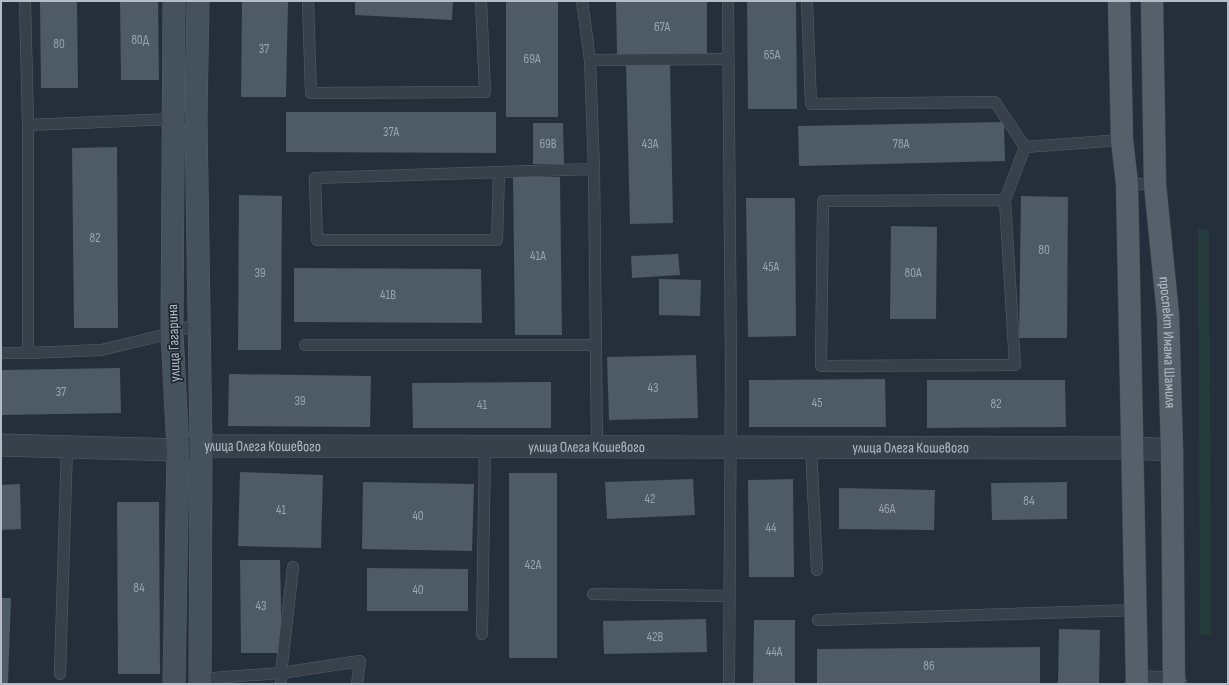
<svg xmlns="http://www.w3.org/2000/svg" width="1229" height="685" font-family="'Sofia Sans Condensed',sans-serif">
	<style>
		.green { fill: #263b3c }
		.building { fill: #4e5a66 }
		.lines { fill: none; stroke-linecap: round; stroke-linejoin: round }
		.service-casing { stroke: #565f69; stroke-width: 12 }
		.minor-casing { stroke: #565f69; stroke-width: 23 }
		.secondary-casing { stroke: #565f69; stroke-width: 23 }
		.primary-casing { stroke: #414a54; stroke-width: 23 }
		.service { stroke: #38414b; stroke-width: 11 }
		.minor { stroke: #38414b; stroke-width: 22 }
		.secondary { stroke: #46515e; stroke-width: 22 }
		.primary { stroke: #56606b; stroke-width: 22 }
		.labels { text-anchor: middle; dominant-baseline: central; stroke-width: 3.5; stroke-linejoin: round; paint-order: stroke }
		.number-label { font-size: 13px; fill: #9aa4af }
		.street-label { font-size: 15px; fill: #b4bcc7; stroke: #1d2630 }
	</style>
	<rect width="100%" height="100%" fill="#252f3b"/>
	<!-- green -->
	<path class="green" d="M1198,229L1209,230L1211,635H1200Z"/>
	<!-- building -->
	<g class="building">
		<path d="M40,1H77L78,88H41Z"/>
		<path d="M120,1H158L159,80H121Z"/>
		<path d="M242,1H288L286,97H241Z"/>
		<path d="M355,1H453L452,20L355,15Z"/>
		<rect x="506" y="1" width="52" height="116"/>
		<path d="M616,1H707V54H617Z"/>
		<path d="M747,1H796L797,109H748Z"/>
		<path d="M670,64L673,223L630,224L626,65Z"/>
		<path d="M286,112H496V153L286,152Z"/>
		<path d="M1004,122L1005,161L799,166L798,126Z"/>
		<path d="M533,123H563L564,164H533Z"/>
		<path d="M117,147L118,328H74L72,148Z"/>
		<path d="M513,177H560L562,335H515Z"/>
		<path d="M239,195L282,196L281,350H238Z"/>
		<path d="M1021,196L1068,197L1067,338H1019Z"/>
		<path d="M746,198H795L796,336L748,337Z"/>
		<path d="M891,226L937,227L936,319H890Z"/>
		<path d="M678,254L680,275L632,278L631,256Z"/>
		<path d="M294,268L481,269L482,323L294,322Z"/>
		<path d="M659,279L701,280L700,316L659,315Z"/>
		<path d="M696,355L698,418L609,420L607,357Z"/>
		<path d="M120,368L121,413L1,415V370Z"/>
		<path d="M229,374L371,376L370,427L228,426Z"/>
		<path d="M885,379L886,427H749V380Z"/>
		<path d="M927,380H1065L1066,427L927,428Z"/>
		<path d="M551,382V428H413L412,383Z"/>
		<path d="M240,472L323,475L321,548L238,546Z"/>
		<rect x="509" y="473" width="48" height="185"/>
		<path d="M693,479L695,515L607,519L605,482Z"/>
		<path d="M793,479L794,577H749L748,480Z"/>
		<path d="M363,482L474,484L472,551L362,549Z"/>
		<path d="M1067,482V519L992,520L991,483Z"/>
		<path d="M20,484L21,529L1,530V485Z"/>
		<path d="M839,488L935,490L934,530L839,529Z"/>
		<path d="M117,502H159L160,674H118Z"/>
		<path d="M240,560H280L282,653H241Z"/>
		<path d="M367,568L468,569V611H367Z"/>
		<path d="M1,598H11L8,684H1Z"/>
		<path d="M706,619L707,652L604,654L603,621Z"/>
		<path d="M754,620H795V684H753Z"/>
		<path d="M1059,629L1100,630L1099,684H1058Z"/>
		<path d="M1040,647V684H817V649Z"/>
	</g>
	<g class="lines">
		<defs>
			<g id="service">
				<path d="M25,1L28,125L196,118"/>
				<path d="M308,1L311,93L485,92L481,1"/>
				<path d="M582,1L590,60L594,169L597,447"/>
				<path d="M728,1L731,369L729,684"/>
				<path d="M807,1L811,104L995,102L1025,147L1122,140"/>
				<path d="M590,60L728,59"/>
				<path d="M28,125V353L101,350L172,333L199,323"/>
				<path d="M499,172L497,240H317L315,178L594,169"/>
				<path d="M1127,184H1155"/>
				<path d="M1005,200L1015,365L821,366L823,201Z"/>
				<path d="M1005,200L1025,147"/>
				<path d="M305,345H596"/>
				<path d="M1,353H28"/>
				<path d="M811,447L817,570"/>
				<path d="M293,567L281,673L360,661L357,684"/>
				<path d="M593,594L729,596"/>
				<path d="M818,620L1137,610"/>
				<path d="M482,634L485,446"/>
				<path d="M60,674L67,446"/>
				<path d="M200,679L281,673V684"/>
			</g>
			<g id="minor">
				<path id="s1" d="M1,445L178,450L201,446H238L1133,448L1172,450"/>
				<path d="M1137,681L1176,684"/>
			</g>
			<g id="secondary">
				<path d="M198,1L196,118L201,446L200,684"/>
				<path d="M174,684L178,450L172,333L174,1"/>
			</g>
			<g id="primary">
				<path d="M1119,1L1122,140L1127,184L1137,684"/>
				<path id="s2" d="M1152,1L1155,184L1168,315L1172,450L1174,684"/>
			</g>
		</defs>
		<!-- service casing -->
		<use href="#service" class="service-casing"/>
		<!-- minor casing -->
		<use href="#minor" class="minor-casing"/>
		<!-- secondary casing -->
		<use href="#secondary" class="secondary-casing"/>
		<!-- primary casing -->
		<use href="#primary" class="primary-casing"/>
		<!-- service -->
		<use href="#service" class="service"/>
		<!-- minor -->
		<use href="#minor" class="minor"/>
		<!-- secondary -->
		<use href="#secondary" class="secondary"/>
		<!-- primary -->
		<use href="#primary" class="primary"/>
	</g>
	<g class="labels">
		<!-- number labels -->
		<g class="number-label">
			<text x="662" y="27">67А</text>
			<text x="140" y="40">80Д</text>
			<text x="59" y="44">80</text>
			<text x="264" y="49">37</text>
			<text x="772" y="55">65А</text>
			<text x="532" y="59">69А</text>
			<text x="391" y="132">37А</text>
			<text x="548" y="144">69В</text>
			<text x="650" y="144">43А</text>
			<text x="901" y="144">78А</text>
			<text x="95" y="238">82</text>
			<text x="1044" y="250">80</text>
			<text x="538" y="256">41А</text>
			<text x="771" y="267">45А</text>
			<text x="260" y="273">39</text>
			<text x="913" y="273">80А</text>
			<text x="388" y="295">41В</text>
			<text x="653" y="388">43</text>
			<text x="61" y="392">37</text>
			<text x="300" y="401">39</text>
			<text x="817" y="403">45</text>
			<text x="996" y="404">82</text>
			<text x="482" y="405">41</text>
			<text x="650" y="499">42</text>
			<text x="1029" y="501">84</text>
			<text x="887" y="509">46А</text>
			<text x="281" y="510">41</text>
			<text x="418" y="516">40</text>
			<text x="771" y="528">44</text>
			<text x="533" y="565">42А</text>
			<text x="139" y="588">84</text>
			<text x="418" y="590">40</text>
			<text x="261" y="606">43</text>
			<text x="655" y="637">42В</text>
			<text x="774" y="652">44А</text>
			<text x="929" y="666">86</text>
		</g>
		<!-- street labels -->
		<g class="street-label">
			<text stroke="none"><textPath href="#s2" startOffset="342">проспект Имама Шамиля</textPath></text>
			<text transform="translate(174 343) rotate(-92)">улица Гагарина</text>
			<text stroke="none"><textPath href="#s1" startOffset="262">улица Олега Кошевого</textPath></text>
			<text stroke="none"><textPath href="#s1" startOffset="586">улица Олега Кошевого</textPath></text>
			<text stroke="none"><textPath href="#s1" startOffset="910">улица Олега Кошевого</textPath></text>
		</g>
	</g>
	<!-- border -->
	<rect width="1229" height="685" fill="none" stroke="#b4bcc7" stroke-width="4"/>
</svg>
